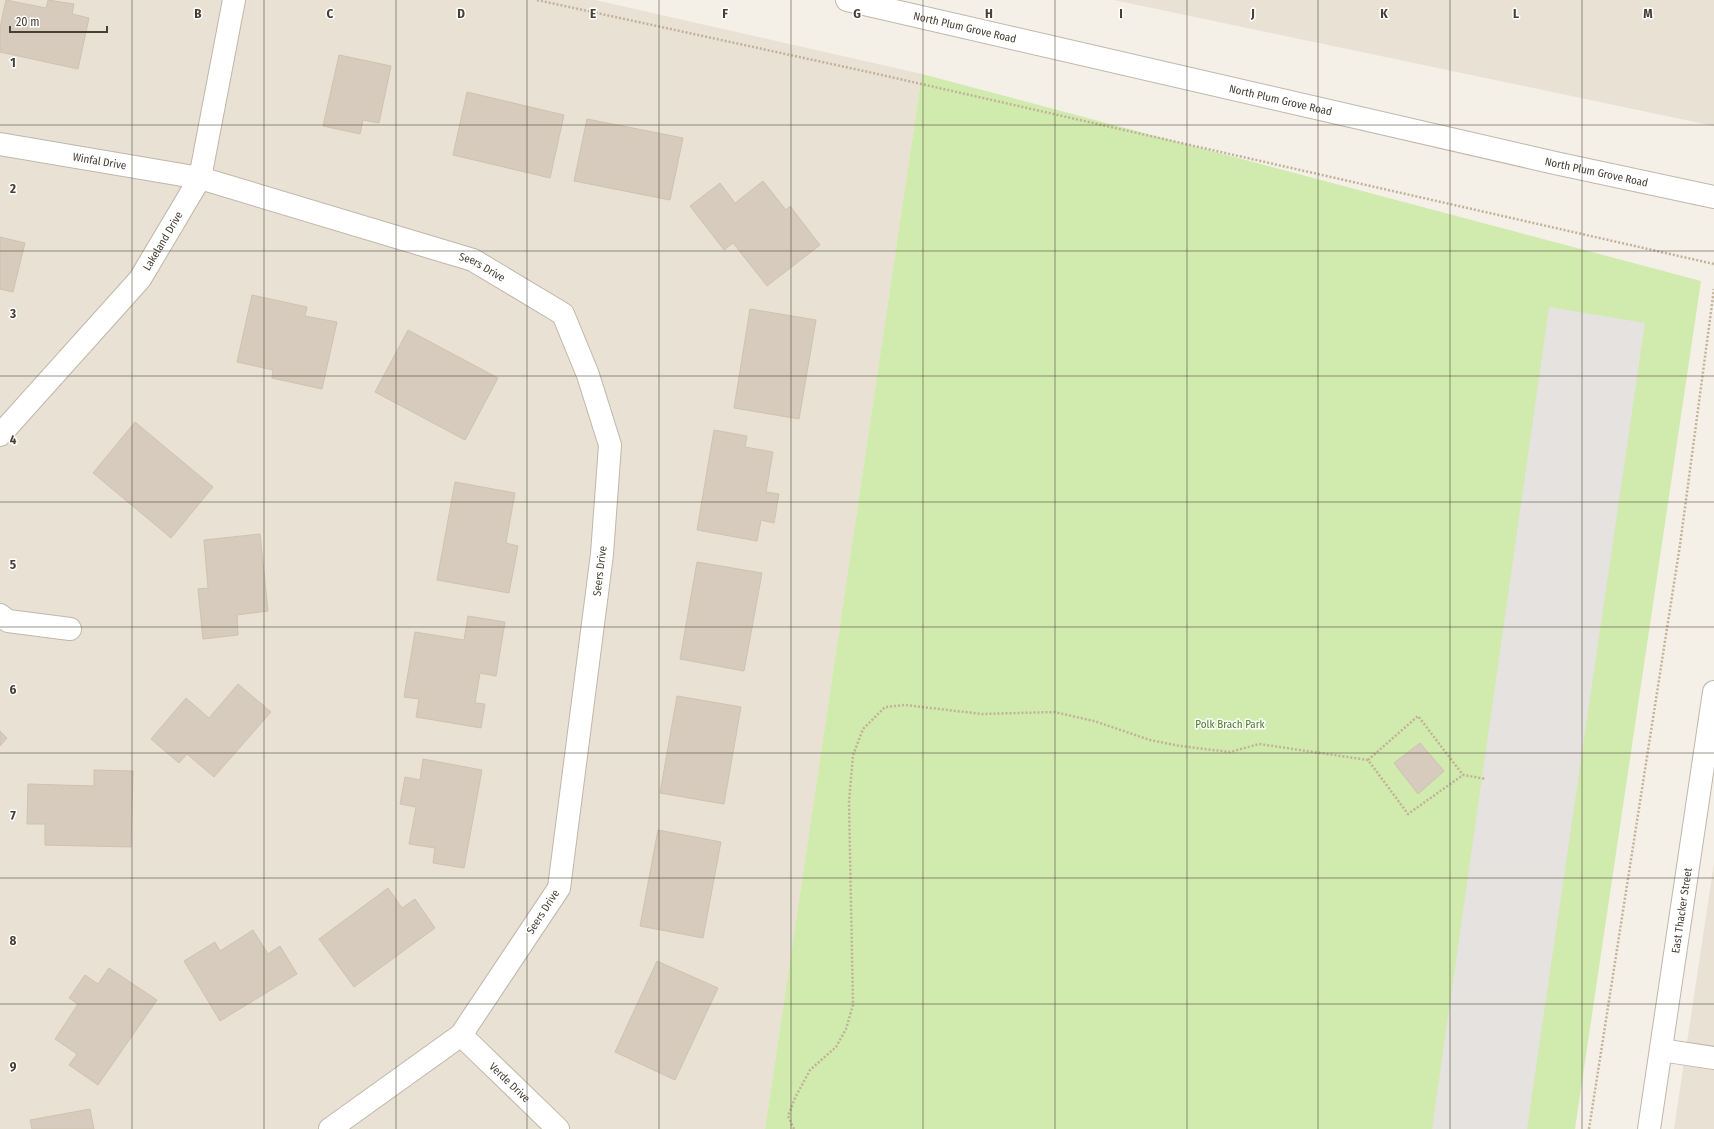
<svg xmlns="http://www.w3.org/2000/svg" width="1714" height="1129" font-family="'Fira Sans Condensed',sans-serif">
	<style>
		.residential { fill: #e8e1d4 }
		.green { fill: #d1eaae }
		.parking { fill: #e5e2df }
		.building { fill: #d6cbbc; stroke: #d1c2af }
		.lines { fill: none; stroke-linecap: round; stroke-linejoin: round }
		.minor-casing { stroke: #c0b7a9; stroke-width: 24 }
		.path { stroke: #c2b299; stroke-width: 2.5; stroke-dasharray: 2 2; stroke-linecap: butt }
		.minor { stroke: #fff; stroke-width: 22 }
		.grid { fill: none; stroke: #474035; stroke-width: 1; stroke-opacity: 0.55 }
		.labels { text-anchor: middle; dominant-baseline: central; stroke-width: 3; stroke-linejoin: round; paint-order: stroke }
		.street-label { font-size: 11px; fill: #474035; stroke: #fff }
		.park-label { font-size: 11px; fill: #497b26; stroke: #fff }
		.grid-label { font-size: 13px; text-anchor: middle; font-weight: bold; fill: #474035; stroke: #fff; stroke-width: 3; stroke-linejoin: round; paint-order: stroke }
	</style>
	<rect width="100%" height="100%" fill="#f4efe7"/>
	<!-- residential -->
	<g class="residential">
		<path d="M0,0H595L922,74L765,1129H0Z"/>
		<path d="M1114,0H1714V126Z"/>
		<path d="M1714,863V1129H1674Z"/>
	</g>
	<!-- green -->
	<path class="green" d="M922,74L1701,281L1575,1129H765Z"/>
	<!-- parking -->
	<path class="parking" d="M1549,307L1645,323L1527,1129H1432Z"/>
	<!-- building -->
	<g class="building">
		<path d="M6,0L46,8L48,0L74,4L72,14L89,18L78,69L0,52V27Z"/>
		<path d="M339,55L391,66L379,123L363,120L360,134L323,126Z"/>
		<path d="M467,92L564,115L550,178L453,155Z"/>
		<path d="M587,119L683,138L670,200L574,181Z"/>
		<path d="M763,181L786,210L790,206L820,245L767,286L733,243L724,250L690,206L720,183L735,203Z"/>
		<path d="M0,237L25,243L13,292L0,289Z"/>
		<path d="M252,295L307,307L305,316L337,322L322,389L272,378L273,370L237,362Z"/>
		<path d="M750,309L816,320L799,419L734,408Z"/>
		<path d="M408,330L498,378L465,440L375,392Z"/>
		<path d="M135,422L213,487L171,538L93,473Z"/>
		<path d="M714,430L747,436L745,447L773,452L766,492L779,494L774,523L761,520L757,541L697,530Z"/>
		<path d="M455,482L515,493L506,543L518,546L509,593L437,580Z"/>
		<path d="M260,534L268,611L237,615L238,635L203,639L198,589L208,588L204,540Z"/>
		<path d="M697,562L762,573L744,671L680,659Z"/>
		<path d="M468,616L505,622L496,676L480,673L475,703L485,704L481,728L416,717L419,699L404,697L415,632L464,640Z"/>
		<path d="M238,684L271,712L214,777L187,754L179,763L151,739L186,698L209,718Z"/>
		<path d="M677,696L741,707L724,804L660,793Z"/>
		<path d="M0,731L7,738L0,746Z"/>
		<path d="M1420,743L1444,771L1418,794L1394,763Z"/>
		<path d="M423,759L482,770L464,868L433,863L435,848L409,844L416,807L400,804L405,777L420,780Z"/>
		<path d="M94,770L133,771L131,847L45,845V824H27L28,784L94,786Z"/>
		<path d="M658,830L721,842L703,938L640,926Z"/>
		<path d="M388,888L402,908L415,899L435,928L354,987L319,939Z"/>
		<path d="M253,930L268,954L280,946L297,974L220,1021L184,961L215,942L220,951Z"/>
		<path d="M657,961L718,988L675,1080L615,1052Z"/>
		<path d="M109,968L157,1000L98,1085L69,1065L77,1054L55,1039L78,1004L69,998L85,975L98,984Z"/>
		<path d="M90,1109L94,1129H32L30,1120Z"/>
	</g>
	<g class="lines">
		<defs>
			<g id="minor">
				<path id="s1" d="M847,0L1555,163L1714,197"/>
				<path id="s2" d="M0,144L200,178L473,260L563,314L588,375L610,445L602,554L559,888L461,1035L330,1129"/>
				<path id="s3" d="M0,435L140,279L200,178L234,0"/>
				<path d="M0,615L8,621L70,629"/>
				<path id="s4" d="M461,1035L558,1129"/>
				<path d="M1661,1050L1714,1058"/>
				<path id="s5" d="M1649,1129L1714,692"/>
			</g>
		</defs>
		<!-- minor casing -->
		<use href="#minor" class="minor-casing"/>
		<!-- path -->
		<g class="path">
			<path d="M537,0L873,73L1714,264"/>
			<path d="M1368,760L1418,716L1463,775"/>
			<path d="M794,1129L788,1116L795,1098L810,1070L836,1047L846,1029L853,1005L849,802L853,755L863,729L885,707L905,705L982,714L1054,712L1094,721L1150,740L1180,746L1230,752L1259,744L1368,760L1408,814L1463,775L1486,779"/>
			<path d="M1589,1129L1680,545L1714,289"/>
		</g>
		<!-- minor -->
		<use href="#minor" class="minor"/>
	</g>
	<!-- grid -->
	<path class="grid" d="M132,0V1129M264,0V1129M396,0V1129M527,0V1129M659,0V1129M791,0V1129M923,0V1129M1055,0V1129M1187,0V1129M1318,0V1129M1450,0V1129M1582,0V1129M0,125H1714M0,251H1714M0,376H1714M0,502H1714M0,627H1714M0,753H1714M0,878H1714M0,1004H1714"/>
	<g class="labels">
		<!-- street labels -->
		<g class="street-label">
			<text stroke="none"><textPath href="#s1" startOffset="121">North Plum Grove Road</textPath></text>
			<text stroke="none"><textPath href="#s1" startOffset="445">North Plum Grove Road</textPath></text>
			<text stroke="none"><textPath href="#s2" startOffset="101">Winfal Drive</textPath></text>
			<text stroke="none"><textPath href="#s1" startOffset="769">North Plum Grove Road</textPath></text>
			<text stroke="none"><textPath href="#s3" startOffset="254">Lakeland Drive</textPath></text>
			<text stroke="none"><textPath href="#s2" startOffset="499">Seers Drive</textPath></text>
			<text transform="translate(600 571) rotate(-83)">Seers Drive</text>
			<text stroke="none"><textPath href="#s5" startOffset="221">East Thacker Street</textPath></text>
			<text transform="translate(543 912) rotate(-57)">Seers Drive</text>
			<text stroke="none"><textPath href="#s4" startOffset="68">Verde Drive</textPath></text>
		</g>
		<!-- park labels -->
		<g class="park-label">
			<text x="1230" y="724">Polk Brach Park</text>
		</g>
	</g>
	<g class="grid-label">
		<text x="198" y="18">B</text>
		<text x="330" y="18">C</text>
		<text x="461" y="18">D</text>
		<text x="593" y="18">E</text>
		<text x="725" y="18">F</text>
		<text x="857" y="18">G</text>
		<text x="989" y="18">H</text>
		<text x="1121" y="18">I</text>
		<text x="1253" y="18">J</text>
		<text x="1384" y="18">K</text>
		<text x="1516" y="18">L</text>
		<text x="1648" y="18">M</text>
		<text x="13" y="67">1</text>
		<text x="13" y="193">2</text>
		<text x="13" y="318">3</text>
		<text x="13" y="444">4</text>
		<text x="13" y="569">5</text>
		<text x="13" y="694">6</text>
		<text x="13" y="820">7</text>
		<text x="13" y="945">8</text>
		<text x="13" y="1071">9</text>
	</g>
	<!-- scale -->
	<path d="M10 26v6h97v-6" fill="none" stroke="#474035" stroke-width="2"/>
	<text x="16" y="26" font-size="12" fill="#474035" stroke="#ffffff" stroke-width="3" paint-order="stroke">20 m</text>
</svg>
